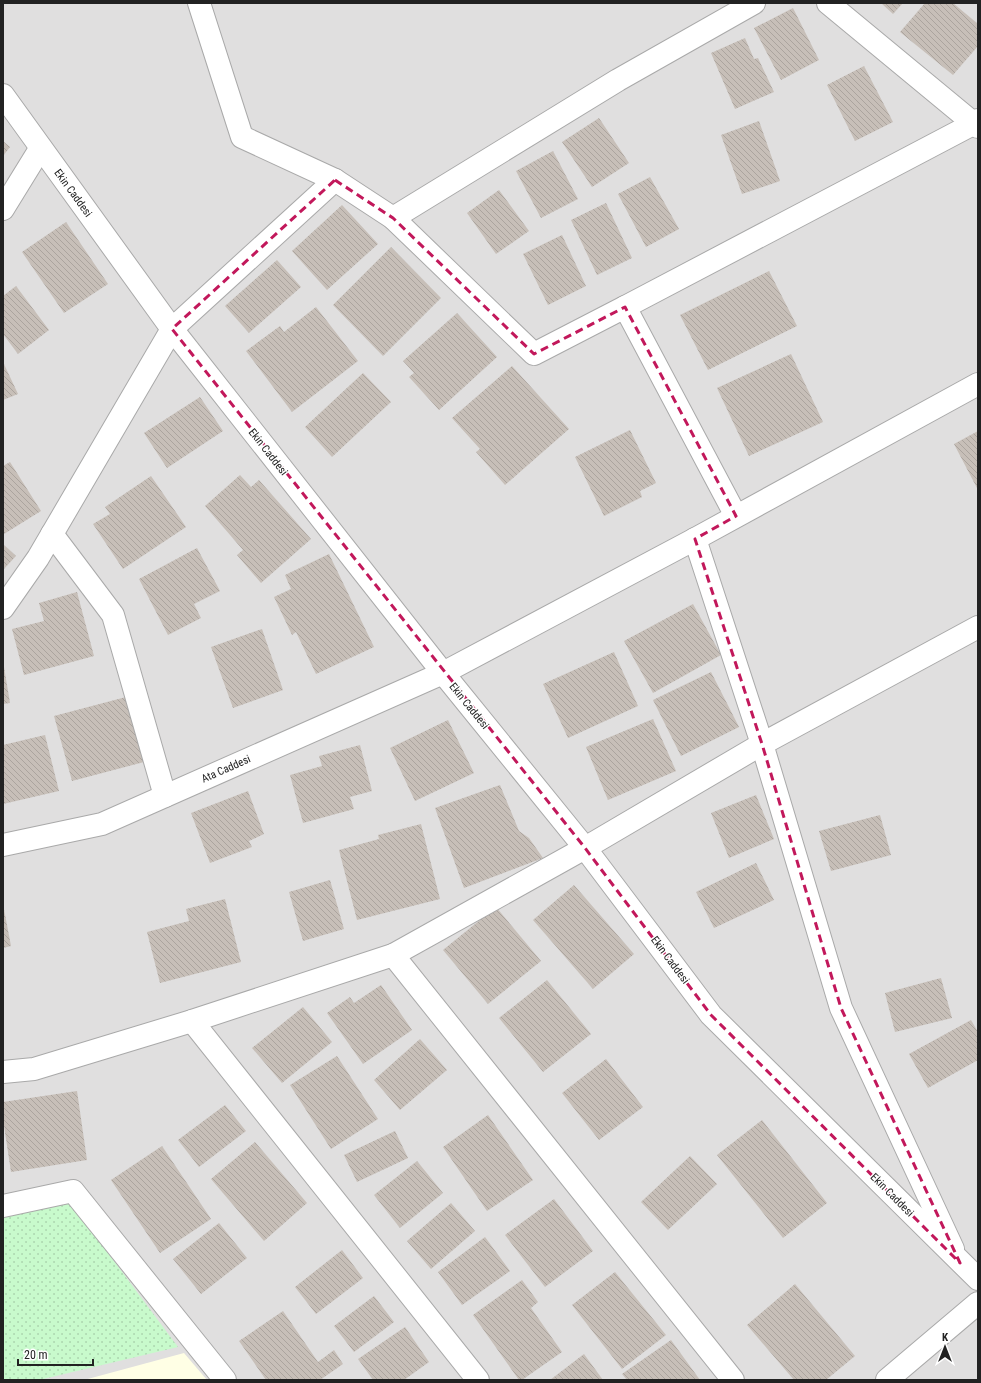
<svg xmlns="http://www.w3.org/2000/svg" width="981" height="1383" font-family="'Roboto Condensed',sans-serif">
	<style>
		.residential { fill: #e0dfdf }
		.education { fill: #ffffe5 }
		.park { fill: url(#park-dots) }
		.building { fill: url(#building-back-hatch) }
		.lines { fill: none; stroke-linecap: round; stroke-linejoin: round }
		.minor-casing { stroke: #a9a9a9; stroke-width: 24 }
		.minor { stroke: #fff; stroke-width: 22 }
		.marked { fill: none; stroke: #c2185b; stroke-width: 3; stroke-dasharray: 8 5; stroke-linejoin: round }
		.labels { text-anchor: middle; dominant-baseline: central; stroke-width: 3; stroke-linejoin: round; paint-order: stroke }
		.street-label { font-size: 11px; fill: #222; stroke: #fff }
	</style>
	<defs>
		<pattern id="park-dots" width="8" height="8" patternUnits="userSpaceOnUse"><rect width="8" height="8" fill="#c8facc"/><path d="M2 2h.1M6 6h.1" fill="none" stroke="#acd6af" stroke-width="1.8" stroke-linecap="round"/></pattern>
		<pattern id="building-back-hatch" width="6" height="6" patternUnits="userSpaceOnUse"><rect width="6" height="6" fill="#c7bfb8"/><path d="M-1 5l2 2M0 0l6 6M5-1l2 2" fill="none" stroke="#aba49e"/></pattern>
	</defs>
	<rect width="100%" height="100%" fill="#f2efe9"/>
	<!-- residential -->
	<rect class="residential" x="3" y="3" width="975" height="1377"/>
	<!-- education -->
	<path class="education" d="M184,1353L207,1380H84Z"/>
	<!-- park -->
	<path class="park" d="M70,1202L178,1347L39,1380H3V1215Z"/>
	<!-- building -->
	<g class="building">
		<path d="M881,3H903L893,14Z"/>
		<path d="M925,3H953L978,24V46L953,75L900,32Z"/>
		<path d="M793,8L819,60L781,80L754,28Z"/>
		<path d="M745,38L754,59L758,58L774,92L735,109L711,53Z"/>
		<path d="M864,66L893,122L855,141L827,85Z"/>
		<path d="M599,118L629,163L592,187L562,142Z"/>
		<path d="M759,121L780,181L742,194L721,135Z"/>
		<path d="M3,141L10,147L3,156Z"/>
		<path d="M553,151L578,199L541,218L516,171Z"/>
		<path d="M650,177L679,229L646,247L618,194Z"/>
		<path d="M499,190L529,231L496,254L467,213Z"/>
		<path d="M606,203L632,258L597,275L571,220Z"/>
		<path d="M342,205L378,244L327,290L292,251Z"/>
		<path d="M66,222L108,284L64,313L22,252Z"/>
		<path d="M562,235L586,286L548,305L523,254Z"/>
		<path d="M391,247L441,298L383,356L333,305Z"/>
		<path d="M277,260L301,287L249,333L225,306Z"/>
		<path d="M769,271L797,326L708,370L680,315Z"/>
		<path d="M16,286L49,330L18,354L3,334V296Z"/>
		<path d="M316,307L358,361L292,412L246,351L280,326L284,332Z"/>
		<path d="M457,313L497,357L439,410L409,377L414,373L403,361Z"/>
		<path d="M791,354L823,422L749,456L717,388Z"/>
		<path d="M3,362L18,394L3,400Z"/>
		<path d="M512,366L569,429L505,485L476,452L480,449L452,418Z"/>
		<path d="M363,373L391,402L332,457L305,427Z"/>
		<path d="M200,397L223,431L167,468L144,433Z"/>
		<path d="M630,430L656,483L640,491L642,497L604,516L575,457Z"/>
		<path d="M978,431V490L954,444Z"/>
		<path d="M10,462L41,511L4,534L3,466Z"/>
		<path d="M240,475L251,487L259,480L311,539L261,583L237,555L243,550L205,506Z"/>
		<path d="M151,476L186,527L123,569L93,524L110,514L105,507Z"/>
		<path d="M3,544L16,556L3,570Z"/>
		<path d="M197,548L220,591L194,604L201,618L168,635L139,579Z"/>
		<path d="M329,554L374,647L316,674L296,632L292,635L274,597L291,589L285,575Z"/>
		<path d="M77,592L94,656L24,675L12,629L44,621L39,603Z"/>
		<path d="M693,604L721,655L653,693L624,641Z"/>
		<path d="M262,629L283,690L233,708L211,647Z"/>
		<path d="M614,652L638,706L568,738L543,684Z"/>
		<path d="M3,661L10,703L3,704Z"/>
		<path d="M711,672L739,727L681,756L653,700Z"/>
		<path d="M126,697L144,762L72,781L54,716Z"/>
		<path d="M653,719L676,771L608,800L586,747Z"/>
		<path d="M448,720L474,773L415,801L390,748Z"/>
		<path d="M45,735L59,791L3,804V745Z"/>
		<path d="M360,745L372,791L350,797L354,809L303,823L290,775L322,766L319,756Z"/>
		<path d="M500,785L519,831L529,838L543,858L464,888L435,808Z"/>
		<path d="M248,791L264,834L249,841L252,847L210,863L191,813Z"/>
		<path d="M756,795L774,839L729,858L711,813Z"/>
		<path d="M880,815L891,855L831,871L819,831Z"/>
		<path d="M421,824L440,899L357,920L339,850L379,839L378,835Z"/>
		<path d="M756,863L774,900L714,928L696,892Z"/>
		<path d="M330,880L344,929L303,941L289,892Z"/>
		<path d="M574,885L634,954L593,989L533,920Z"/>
		<path d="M225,899L241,962L160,983L147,932L189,921L186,909Z"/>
		<path d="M3,904L11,946L3,948Z"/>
		<path d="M496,907L541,961L488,1004L443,950Z"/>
		<path d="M941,978L952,1018L895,1032L885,993Z"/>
		<path d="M547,980L591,1034L543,1072L499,1018Z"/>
		<path d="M381,985L412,1030L363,1064L327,1013L350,997L354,1003Z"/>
		<path d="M303,1007L332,1042L282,1083L252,1048Z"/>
		<path d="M971,1020L978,1032V1060L928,1088L909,1054Z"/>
		<path d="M420,1039L447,1070L400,1110L374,1080Z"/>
		<path d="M337,1056L378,1119L331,1149L290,1085Z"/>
		<path d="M606,1059L643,1107L599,1140L562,1093Z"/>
		<path d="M77,1091L87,1160L11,1172L3,1119V1102Z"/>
		<path d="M225,1105L246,1131L199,1167L178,1140Z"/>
		<path d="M488,1115L533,1180L487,1211L443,1147Z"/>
		<path d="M762,1120L827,1203L783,1238L717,1155Z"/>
		<path d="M395,1131L408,1158L357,1182L344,1155Z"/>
		<path d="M255,1142L307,1203L264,1241L211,1179Z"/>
		<path d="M162,1146L211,1219L160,1253L111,1180Z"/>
		<path d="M690,1156L717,1184L668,1230L641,1202Z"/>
		<path d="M417,1161L443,1193L400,1228L374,1195Z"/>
		<path d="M554,1199L593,1251L545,1287L505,1235Z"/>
		<path d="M451,1203L475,1231L431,1269L407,1241Z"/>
		<path d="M219,1223L247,1258L201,1294L173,1259Z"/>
		<path d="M485,1237L510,1271L462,1305L438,1272Z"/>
		<path d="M342,1250L363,1278L316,1314L295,1287Z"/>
		<path d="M615,1272L666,1335L622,1369L572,1305Z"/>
		<path d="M522,1280L538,1302L531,1308L562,1352L522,1380H519L473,1315Z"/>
		<path d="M795,1284L855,1356L826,1380H794L747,1325Z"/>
		<path d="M374,1296L394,1322L354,1352L334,1326Z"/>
		<path d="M283,1311L318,1362L334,1350L343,1364L320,1380H266L239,1341Z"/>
		<path d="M405,1327L429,1362L404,1380H373L358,1359Z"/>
		<path d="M671,1340L700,1380H627L622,1374Z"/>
		<path d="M584,1354L603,1380H550Z"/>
	</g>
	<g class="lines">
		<defs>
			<g id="minor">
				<path d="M199,3L242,137L335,180L393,218L534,354L625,307L736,516"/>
				<path d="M828,3L978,127"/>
				<path d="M3,95L172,329L443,673L585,848L711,1015L978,1279"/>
				<path d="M3,209L40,149"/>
				<path d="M393,218L618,80L754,3"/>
				<path d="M625,307L975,123L978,120"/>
				<path d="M52,534L113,615L165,796"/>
				<path d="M695,539L762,744L841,1008L953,1249"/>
				<path d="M3,608L38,558L172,329L335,180"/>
				<path d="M3,845L102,824L443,673L695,539L978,384"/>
				<path d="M393,955L733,1380"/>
				<path d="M192,1021L478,1380"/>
				<path d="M3,1072L34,1069L192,1021L393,955L585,848L762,744L978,627"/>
				<path d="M3,1206L73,1191L225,1380"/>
				<path d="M887,1380L978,1303"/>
			</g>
		</defs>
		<!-- minor casing -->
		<use href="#minor" class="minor-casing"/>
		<!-- minor -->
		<use href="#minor" class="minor"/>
	</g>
	<!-- marked area -->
	<path class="marked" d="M335,180L393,218L534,354L625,307L736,516L695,539L762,744L841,1008L960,1263L711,1015L585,848L172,329Z"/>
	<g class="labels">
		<!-- street labels -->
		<g class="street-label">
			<text transform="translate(73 193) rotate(54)">Ekin Caddesi</text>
			<text transform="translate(268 452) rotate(52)">Ekin Caddesi</text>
			<text transform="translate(469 706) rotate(51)">Ekin Caddesi</text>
			<text transform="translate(226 769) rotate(-24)">Ata Caddesi</text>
			<text transform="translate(670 960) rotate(53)">Ekin Caddesi</text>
			<text transform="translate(892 1195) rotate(45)">Ekin Caddesi</text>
		</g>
	</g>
	<!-- border -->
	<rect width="981" height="1383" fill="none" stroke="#222222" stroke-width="8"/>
	<!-- north arrow -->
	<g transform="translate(945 1347)" stroke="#ffffff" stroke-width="3" paint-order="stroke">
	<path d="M0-3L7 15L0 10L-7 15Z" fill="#222222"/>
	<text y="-6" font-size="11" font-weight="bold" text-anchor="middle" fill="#222222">K</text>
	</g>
	<!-- scale -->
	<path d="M18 1359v6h75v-6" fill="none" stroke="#222222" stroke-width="2"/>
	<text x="24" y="1359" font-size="12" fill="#222222" stroke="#ffffff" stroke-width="3" paint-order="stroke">20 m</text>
</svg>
